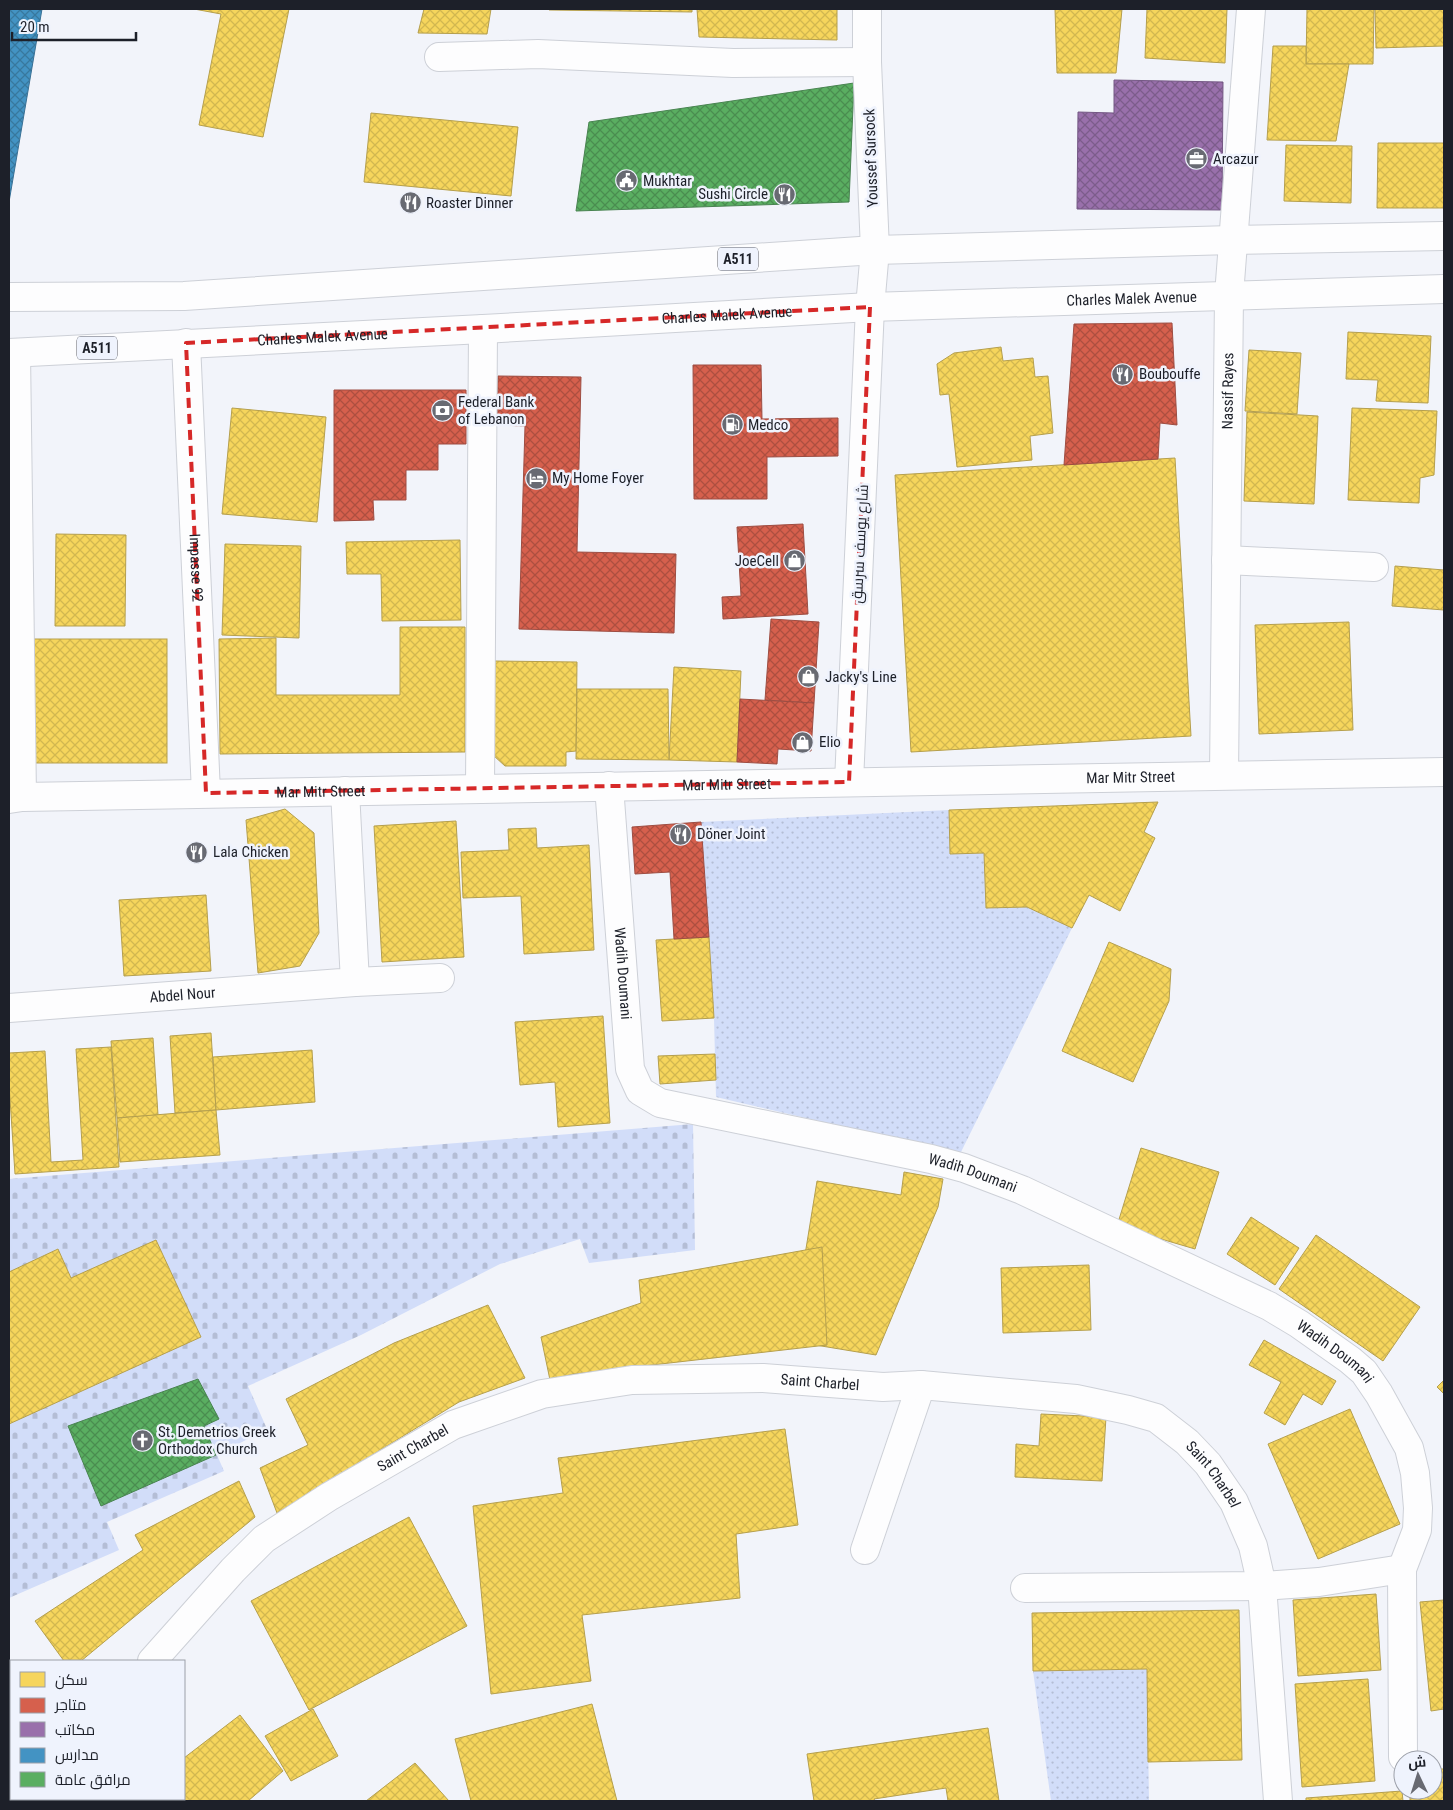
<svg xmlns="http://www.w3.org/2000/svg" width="1453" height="1810" font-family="'Roboto Condensed',Cairo,sans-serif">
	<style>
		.grass { fill: url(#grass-dots) }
		.cemetery { fill: url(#cemetery-stones) }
		.homes { fill: url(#homes-cross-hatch); stroke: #b59f4d }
		.shops { fill: url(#shops-cross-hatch); stroke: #9e4d42 }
		.offices { fill: url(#offices-cross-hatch); stroke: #745884 }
		.schools { fill: url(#schools-cross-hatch); stroke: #387095 }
		.public { fill: url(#public-cross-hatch); stroke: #488350 }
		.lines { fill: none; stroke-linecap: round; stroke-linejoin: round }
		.minor-casing { stroke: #cdd0d7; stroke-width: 30 }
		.highway-casing { stroke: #cdd0d7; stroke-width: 30 }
		.minor { stroke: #fdfdfe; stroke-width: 28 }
		.highway { stroke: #fdfdfe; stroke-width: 28 }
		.marked { fill: none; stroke: #d62828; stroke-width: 4; stroke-dasharray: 10 6; stroke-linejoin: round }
		.labels { text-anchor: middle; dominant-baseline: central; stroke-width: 5; stroke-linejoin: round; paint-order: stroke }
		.shield { fill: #eff3fd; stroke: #5c5f69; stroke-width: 1 }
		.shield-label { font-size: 14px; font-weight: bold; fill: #1d2029 }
		.street-label { font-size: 15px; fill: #1d2029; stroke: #eff3fd }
		.poi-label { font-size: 15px; fill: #1d2029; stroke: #eff3fd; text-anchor: start }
	</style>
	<defs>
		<pattern id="grass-dots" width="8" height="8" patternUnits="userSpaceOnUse" patternTransform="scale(1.25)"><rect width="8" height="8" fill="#d2ddf9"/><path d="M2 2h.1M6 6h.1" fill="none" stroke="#b4bdd5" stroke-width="1.8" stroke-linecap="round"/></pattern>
		<pattern id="cemetery-stones" width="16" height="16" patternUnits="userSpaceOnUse" patternTransform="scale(1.25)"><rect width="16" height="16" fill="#d2ddf9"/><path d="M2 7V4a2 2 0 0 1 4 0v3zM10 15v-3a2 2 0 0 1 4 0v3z" fill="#b4bdd5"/></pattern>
		<pattern id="homes-cross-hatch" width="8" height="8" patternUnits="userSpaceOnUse" patternTransform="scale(1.25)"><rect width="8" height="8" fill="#f6d55c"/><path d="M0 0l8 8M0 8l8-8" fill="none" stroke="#d2b750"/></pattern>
		<pattern id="shops-cross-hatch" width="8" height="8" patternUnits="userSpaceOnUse" patternTransform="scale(1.25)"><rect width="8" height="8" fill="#d6604d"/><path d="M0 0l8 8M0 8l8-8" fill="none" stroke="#ad4f40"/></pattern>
		<pattern id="offices-cross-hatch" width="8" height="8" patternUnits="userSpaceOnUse" patternTransform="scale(1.25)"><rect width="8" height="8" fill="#9970ab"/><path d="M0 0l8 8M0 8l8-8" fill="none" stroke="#7c5c8b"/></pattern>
		<pattern id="schools-cross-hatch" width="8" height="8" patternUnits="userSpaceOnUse" patternTransform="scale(1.25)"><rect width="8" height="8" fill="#4393c3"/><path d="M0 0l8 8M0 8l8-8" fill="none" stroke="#37789e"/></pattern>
		<pattern id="public-cross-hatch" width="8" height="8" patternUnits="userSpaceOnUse" patternTransform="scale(1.25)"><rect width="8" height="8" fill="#5aae61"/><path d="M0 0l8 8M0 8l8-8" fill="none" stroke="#4a8d50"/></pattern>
	</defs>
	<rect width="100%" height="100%" fill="#f2f4fa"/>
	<!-- grass -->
	<g class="grass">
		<path d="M949,810L950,854L984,853L986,908L1027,907L1072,928L960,1154L716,1097L714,1018L701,822Z"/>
		<path d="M1147,1669L1149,1801H1051L1033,1671Z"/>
	</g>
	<!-- cemetery -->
	<path class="cemetery" d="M693,1124L695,1250L589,1263L580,1239L500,1264L361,1335L248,1386L267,1429L217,1455L224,1471L107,1522L119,1550L9,1598V1179Z"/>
	<!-- homes -->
	<g class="homes">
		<path d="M194,9H289L263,137L199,125L221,14Z"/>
		<path d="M424,9H491L487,34L418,33Z"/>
		<path d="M549,9H692V12L549,10Z"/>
		<path d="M697,9H837V40L699,37Z"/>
		<path d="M1055,9H1122L1116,73H1057Z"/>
		<path d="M1147,9H1227L1225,63L1145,58Z"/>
		<path d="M1307,9H1374L1373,64H1306Z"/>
		<path d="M1375,9H1444V18H1443L1444,46L1376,48Z"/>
		<path d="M1273,46H1306V64H1349L1336,141L1267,140Z"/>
		<path d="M371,113L518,127L511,196L364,182Z"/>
		<path d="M1378,143H1444V208H1377Z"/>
		<path d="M1286,145L1352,146L1351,203L1284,201Z"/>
		<path d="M1348,332L1431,336L1428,403L1376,401L1378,380L1346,379Z"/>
		<path d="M1001,347L1003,361L1033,358L1035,377L1048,376L1053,433L1030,436L1032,460L957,467L949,394L940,395L937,364L954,353Z"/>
		<path d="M1249,350L1301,353L1297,414L1245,411Z"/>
		<path d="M232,408L326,417L317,522L222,514Z"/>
		<path d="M1352,408L1437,411L1434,475L1420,478L1419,503L1348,500Z"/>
		<path d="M1247,412L1318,416L1314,504L1244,501Z"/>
		<path d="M1175,458L1191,736L911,752L895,475Z"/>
		<path d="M56,534L126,535L125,626H55Z"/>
		<path d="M460,540L461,620L382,621L381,574H347L346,542Z"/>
		<path d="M225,544L301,546L299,638L222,635Z"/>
		<path d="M1395,566L1444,570V610L1392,606Z"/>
		<path d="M1349,622L1353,730L1259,734L1255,625Z"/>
		<path d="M400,627H465V752L220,754L219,639L276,638V695H400Z"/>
		<rect x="34" y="639" width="133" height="124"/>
		<path d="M494,661L577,662L576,751L566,752V766H505L493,755Z"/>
		<path d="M674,667L741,671L737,762L669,760Z"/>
		<path d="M577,689H668L669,760L576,759Z"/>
		<path d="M1158,802L1144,832L1155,838L1120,911L1089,895L1072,928L1027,907L986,908L984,853L950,854L949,810Z"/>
		<path d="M285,809L314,833L319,933L300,966L258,973L246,820Z"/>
		<path d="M456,821L464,957L382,962L374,826Z"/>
		<path d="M536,828L537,848L589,845L594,950L524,954L521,896L463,898L461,852L509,850L508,829Z"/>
		<path d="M206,895L211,971L124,976L119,900Z"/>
		<path d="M709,937L714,1018L662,1021L656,940Z"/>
		<path d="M1109,942L1171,969L1169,1001L1133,1082L1062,1051Z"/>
		<path d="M603,1016L610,1123L558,1127L555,1082L520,1085L515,1022Z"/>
		<path d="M211,1033L216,1110L175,1113L170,1036Z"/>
		<path d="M153,1038L158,1115L117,1118L111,1041Z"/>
		<path d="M111,1047L119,1167L15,1174L9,1084V1053L45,1051L51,1162L83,1160L76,1049Z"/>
		<path d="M312,1050L315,1102L216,1110L213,1057Z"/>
		<path d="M715,1054L716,1080L660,1084L658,1056Z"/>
		<path d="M216,1110L220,1155L120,1162L117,1118Z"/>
		<path d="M1141,1148L1219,1172L1195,1249L1117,1226Z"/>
		<path d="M904,1172L943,1179L938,1207L876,1355L791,1341L817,1181L901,1195Z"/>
		<path d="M1251,1217L1299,1248L1275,1285L1227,1254Z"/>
		<path d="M1316,1235L1420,1307L1383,1361L1279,1289Z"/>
		<path d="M156,1240L201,1337L9,1424V1272L58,1249L71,1278Z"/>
		<path d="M822,1247L827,1345L573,1374L550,1380L541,1337L641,1303L639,1280Z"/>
		<path d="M1089,1265L1091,1330L1003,1333L1001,1268Z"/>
		<path d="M488,1305L525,1378L459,1402L277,1513L260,1468L308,1445L286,1399L394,1343Z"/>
		<path d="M1264,1340L1336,1381L1322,1405L1303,1394L1285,1425L1264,1413L1281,1382L1249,1365Z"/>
		<path d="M1444,1380V1394L1437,1387Z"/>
		<path d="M1350,1409L1400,1524L1318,1559L1268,1444Z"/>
		<path d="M1041,1414L1106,1417L1102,1481L1015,1477L1016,1444L1039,1446Z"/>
		<path d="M785,1429L798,1525L736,1534L740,1598L582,1615L591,1681L491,1694L473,1506L563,1493L558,1458Z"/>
		<path d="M239,1481L255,1517L81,1661H64L35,1621L143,1550L135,1535Z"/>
		<path d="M409,1517L467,1626L309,1710L251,1601Z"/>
		<path d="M1376,1594L1381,1670L1298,1676L1293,1600Z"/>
		<path d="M1444,1600V1709L1431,1711L1420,1602Z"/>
		<path d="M1239,1610L1242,1760L1148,1762L1147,1669L1033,1671L1032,1613Z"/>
		<path d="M1368,1679L1375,1781L1302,1787L1295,1684Z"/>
		<path d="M592,1704L617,1801H471L455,1739Z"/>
		<path d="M313,1709L338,1756L291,1781L265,1736Z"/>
		<path d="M240,1715L283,1771L248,1801H183L182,1799H184V1758Z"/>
		<path d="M988,1728L999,1801H948L946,1788L874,1799L875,1801H814L807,1754Z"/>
		<path d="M415,1763L449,1801H366Z"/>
		<path d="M1433,1769H1444V1801H1410V1790H1433Z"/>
		<path d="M1402,1791L1403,1801H1306V1798Z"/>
		<path d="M135,1799H151L155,1801H134Z"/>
	</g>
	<!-- shops -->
	<g class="shops">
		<path d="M1172,323L1177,425L1160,423L1158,459L1064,465L1074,324Z"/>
		<path d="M693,365H761L762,419L838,418V456L767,457V499H694Z"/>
		<path d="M498,376L581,377L577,552L676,554L674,633L519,629L525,426L497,425Z"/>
		<path d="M334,390H466V444H438V470H406V500H373L374,520L334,521Z"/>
		<path d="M803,524L808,614L723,619L722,597L741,596L737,527Z"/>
		<path d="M771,619L819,622L814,703L765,700Z"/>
		<path d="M740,699L814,703L811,751L778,749L777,764L737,762Z"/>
		<path d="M701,822L709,937L674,939L670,872L635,874L632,827Z"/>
	</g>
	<!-- offices -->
	<path class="offices" d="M1114,80L1223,82L1222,210L1077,209L1078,112L1114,113Z"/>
	<!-- schools -->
	<path class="schools" d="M9,9H42L9,202Z"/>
	<!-- public -->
	<g class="public">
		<path d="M854,83L849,202L576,211L589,122Z"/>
		<path d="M198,1379L219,1419L204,1426L216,1455L101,1506L68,1426Z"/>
	</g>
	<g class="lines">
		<defs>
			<g id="minor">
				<path d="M439,57L538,54L733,63L867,62"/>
				<path id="s1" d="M186,343L206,793"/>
				<path d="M16,353L22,797"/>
				<path d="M1226,560L1374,567"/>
				<path id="s2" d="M1224,775L1229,295L1251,9"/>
				<path d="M849,782L870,307L875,250L867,62V9"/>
				<path id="s3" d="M609,786L630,1069L640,1091L660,1103L931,1159L964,1168L1022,1190L1269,1306L1299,1324L1350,1360L1364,1372L1379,1394L1409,1448L1415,1473L1418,1508L1417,1530L1402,1569L1403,1757"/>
				<path d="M480,788L483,329"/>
				<path id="s4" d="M9,799L22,797L1444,772"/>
				<path d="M355,982L440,978"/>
				<path id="s5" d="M9,1008L355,982L345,791"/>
				<path d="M865,1550L921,1385"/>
				<path d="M1025,1588L1262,1586L1319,1582L1402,1569"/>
				<path id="s6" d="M152,1661L233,1570L264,1539L330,1496L453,1425L542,1394L632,1380L763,1378L883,1387L921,1385L1076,1399L1128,1410L1156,1418L1187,1442L1208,1464L1234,1502L1253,1546L1262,1586L1278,1801"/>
				<path d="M63,1801L64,1799"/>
			</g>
			<g id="highway">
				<path d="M9,297L184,296L875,250L1232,240L1444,236"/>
				<path id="s7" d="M9,353L483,329L870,307L1444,289"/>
			</g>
		</defs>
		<!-- minor casing -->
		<use href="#minor" class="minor-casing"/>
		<!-- highway casing -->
		<use href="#highway" class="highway-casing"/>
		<!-- minor -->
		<use href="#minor" class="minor"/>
		<!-- highway -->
		<use href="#highway" class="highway"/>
	</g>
	<!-- marked area -->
	<path class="marked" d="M870,307L849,782L206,793L186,343Z"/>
	<!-- icons -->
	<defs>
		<symbol id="office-disc" viewBox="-11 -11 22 22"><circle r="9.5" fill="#686a72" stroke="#eff3fd"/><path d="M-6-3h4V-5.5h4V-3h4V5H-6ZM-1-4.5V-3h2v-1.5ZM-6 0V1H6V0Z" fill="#fff"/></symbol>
		<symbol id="civic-disc" viewBox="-11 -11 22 22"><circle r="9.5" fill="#686a72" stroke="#eff3fd"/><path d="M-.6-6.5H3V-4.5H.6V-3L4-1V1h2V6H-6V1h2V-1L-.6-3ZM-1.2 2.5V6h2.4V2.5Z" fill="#fff"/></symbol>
		<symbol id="restaurant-disc" viewBox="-11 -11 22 22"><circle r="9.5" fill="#686a72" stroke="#eff3fd"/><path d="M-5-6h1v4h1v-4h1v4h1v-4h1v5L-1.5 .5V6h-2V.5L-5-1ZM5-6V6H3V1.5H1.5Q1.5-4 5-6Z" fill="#fff"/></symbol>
		<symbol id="bank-disc" viewBox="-11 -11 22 22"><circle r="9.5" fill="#686a72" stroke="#eff3fd"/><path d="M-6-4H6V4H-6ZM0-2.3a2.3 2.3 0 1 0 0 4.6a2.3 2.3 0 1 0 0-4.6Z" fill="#fff"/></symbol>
		<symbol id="fuel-disc" viewBox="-11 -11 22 22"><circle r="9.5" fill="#686a72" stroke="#eff3fd"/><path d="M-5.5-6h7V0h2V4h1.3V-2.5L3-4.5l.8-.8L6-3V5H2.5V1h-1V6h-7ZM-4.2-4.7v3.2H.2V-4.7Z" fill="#fff"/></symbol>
		<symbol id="hotel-disc" viewBox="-11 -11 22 22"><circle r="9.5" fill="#686a72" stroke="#eff3fd"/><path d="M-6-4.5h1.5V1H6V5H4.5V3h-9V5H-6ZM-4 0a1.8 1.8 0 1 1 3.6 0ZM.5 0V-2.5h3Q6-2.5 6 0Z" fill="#fff"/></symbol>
		<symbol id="shop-disc" viewBox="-11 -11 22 22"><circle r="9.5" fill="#686a72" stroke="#eff3fd"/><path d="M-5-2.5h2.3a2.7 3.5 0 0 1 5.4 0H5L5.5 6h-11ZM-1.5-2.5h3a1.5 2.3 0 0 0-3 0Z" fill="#fff"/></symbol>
		<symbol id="church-disc" viewBox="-11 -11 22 22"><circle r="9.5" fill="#686a72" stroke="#eff3fd"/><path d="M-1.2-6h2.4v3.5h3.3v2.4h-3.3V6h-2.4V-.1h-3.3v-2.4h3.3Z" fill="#fff"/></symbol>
	</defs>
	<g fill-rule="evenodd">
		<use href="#office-disc" x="1184" y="146" width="25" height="25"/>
		<use href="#civic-disc" x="614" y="168" width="25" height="25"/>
		<use href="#restaurant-disc" x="772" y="182" width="25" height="25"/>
		<use href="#restaurant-disc" x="398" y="190" width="25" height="25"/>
		<use href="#restaurant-disc" x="1110" y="362" width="25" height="25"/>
		<use href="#bank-disc" x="430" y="398" width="25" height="25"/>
		<use href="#fuel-disc" x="720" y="412" width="25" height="25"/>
		<use href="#hotel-disc" x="524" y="466" width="25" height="25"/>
		<use href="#shop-disc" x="782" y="548" width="25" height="25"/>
		<use href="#shop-disc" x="796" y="664" width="25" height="25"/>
		<use href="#shop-disc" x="790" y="730" width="25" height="25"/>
		<use href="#restaurant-disc" x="668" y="822" width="25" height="25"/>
		<use href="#restaurant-disc" x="184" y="840" width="25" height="25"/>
		<use href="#church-disc" x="130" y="1428" width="25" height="25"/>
	</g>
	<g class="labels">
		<!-- shield labels -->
		<g class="shield">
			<rect x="718" y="247.5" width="40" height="23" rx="4"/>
			<rect x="77" y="336.5" width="40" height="23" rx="4"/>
		</g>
		<g class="shield-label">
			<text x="738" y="259">A511</text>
			<text x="97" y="348">A511</text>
		</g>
		<!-- street labels -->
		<g class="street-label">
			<text transform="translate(871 158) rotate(-92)">Youssef Sursock</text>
			<text stroke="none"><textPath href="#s7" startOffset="1124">Charles Malek Avenue</textPath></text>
			<text stroke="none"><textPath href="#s7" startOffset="719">Charles Malek Avenue</textPath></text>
			<text stroke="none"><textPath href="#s7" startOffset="314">Charles Malek Avenue</textPath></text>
			<text stroke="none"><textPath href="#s2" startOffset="384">Nassif Rayes</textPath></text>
			<text transform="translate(860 544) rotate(-87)">شارع يوسف سرسق</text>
			<text stroke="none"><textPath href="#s1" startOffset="225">Impasse 92</textPath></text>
			<text stroke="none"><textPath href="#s4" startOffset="1122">Mar Mitr Street</textPath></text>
			<text stroke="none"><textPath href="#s4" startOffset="718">Mar Mitr Street</textPath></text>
			<text stroke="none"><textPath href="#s4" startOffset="312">Mar Mitr Street</textPath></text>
			<text stroke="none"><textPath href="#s3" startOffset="188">Wadih Doumani</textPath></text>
			<text stroke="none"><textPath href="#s5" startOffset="174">Abdel Nour</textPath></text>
			<text stroke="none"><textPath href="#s3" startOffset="652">Wadih Doumani</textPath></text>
			<text stroke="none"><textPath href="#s3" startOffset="1058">Wadih Doumani</textPath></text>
			<text stroke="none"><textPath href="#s6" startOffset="760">Saint Charbel</textPath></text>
			<text stroke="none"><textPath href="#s6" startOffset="340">Saint Charbel</textPath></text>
			<text stroke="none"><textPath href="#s6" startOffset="1180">Saint Charbel</textPath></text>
		</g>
		<!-- poi labels -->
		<g class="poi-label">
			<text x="1213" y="159">Arcazur</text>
			<text x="643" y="181">Mukhtar</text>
			<text x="768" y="194" text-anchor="end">Sushi Circle</text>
			<text x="426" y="203">Roaster Dinner</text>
			<text x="1139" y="374">Boubouffe</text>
			<text x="458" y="402">Federal Bank<tspan x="458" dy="17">of Lebanon</tspan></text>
			<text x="748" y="425">Medco</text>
			<text x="552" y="478">My Home Foyer</text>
			<text x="779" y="561" text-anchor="end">JoeCell</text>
			<text x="825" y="677">Jacky's Line</text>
			<text x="819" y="742">Elio</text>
			<text x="697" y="834">Döner Joint</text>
			<text x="213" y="852">Lala Chicken</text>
			<text x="158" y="1432">St. Demetrios Greek<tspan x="158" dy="17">Orthodox Church</tspan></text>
		</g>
	</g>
	<!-- border -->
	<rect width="1453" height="1810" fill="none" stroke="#1d2029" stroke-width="20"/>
	<!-- legend -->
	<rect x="10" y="1660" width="175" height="140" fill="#eff3fd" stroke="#9b9fa8"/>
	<rect x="20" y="1672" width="25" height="15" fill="#f6d55c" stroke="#9b9fa8"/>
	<text x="55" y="1685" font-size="15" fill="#1d2029">سكن</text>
	<rect x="20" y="1698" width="25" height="15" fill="#d6604d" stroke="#9b9fa8"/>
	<text x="55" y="1710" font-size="15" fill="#1d2029">متاجر</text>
	<rect x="20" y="1722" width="25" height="15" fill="#9970ab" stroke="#9b9fa8"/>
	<text x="55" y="1735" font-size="15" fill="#1d2029">مكاتب</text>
	<rect x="20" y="1748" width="25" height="15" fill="#4393c3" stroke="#9b9fa8"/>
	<text x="55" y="1760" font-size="15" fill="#1d2029">مدارس</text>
	<rect x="20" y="1772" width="25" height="15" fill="#5aae61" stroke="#9b9fa8"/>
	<text x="55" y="1785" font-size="15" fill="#1d2029">مرافق عامة</text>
	<!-- north arrow -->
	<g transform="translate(1418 1775) rotate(356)"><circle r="24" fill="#eff3fd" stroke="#9b9fa8"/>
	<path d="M0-4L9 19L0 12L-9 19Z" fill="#686a72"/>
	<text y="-8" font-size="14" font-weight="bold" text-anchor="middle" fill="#1d2029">ش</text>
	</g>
	<!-- scale -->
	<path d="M12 32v8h124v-8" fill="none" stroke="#1d2029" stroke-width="2.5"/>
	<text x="20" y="32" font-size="15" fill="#1d2029" stroke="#eff3fd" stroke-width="4" paint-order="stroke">20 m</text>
</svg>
